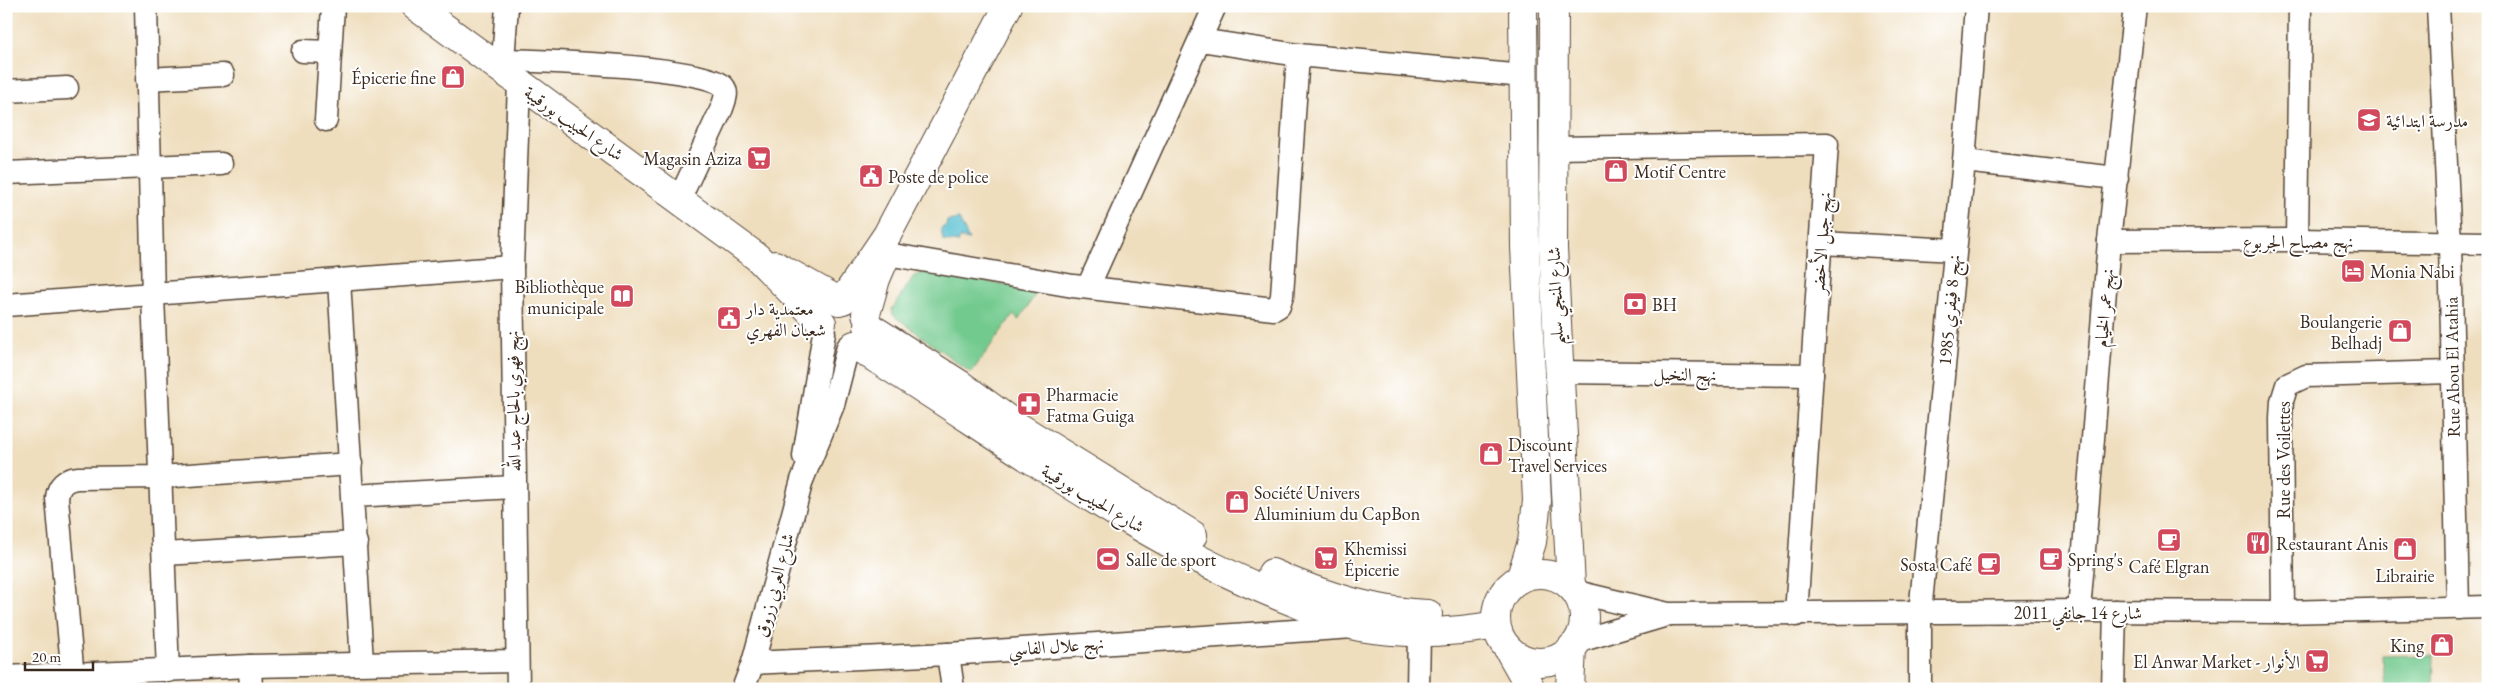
<svg xmlns="http://www.w3.org/2000/svg" width="2494" height="695" font-family="'EB Garamond',Amiri,serif">
	<style>
		.green { fill: #73ca8f; stroke: #577a56 }
		.water { fill: #53bdd0; stroke: #477477 }
		.lines { fill: none; stroke-linecap: round; stroke-linejoin: round }
		.minor-casing { stroke: #564536; stroke-width: 25 }
		.major-casing { stroke: #564536; stroke-width: 30 }
		.minor { stroke: #fff; stroke-width: 22 }
		.major { stroke: #fff; stroke-width: 28 }
		.labels { text-anchor: middle; dominant-baseline: central; stroke-width: 4; stroke-linejoin: round; paint-order: stroke }
		.poi-label { font-size: 18px; fill: #3b2a1e; stroke: #fff; text-anchor: start }
		.street-label { font-size: 18px; fill: #3b2a1e; stroke: #fff }
	</style>
	<rect width="100%" height="100%" fill="#fff"/>
	<filter id="ink" filterUnits="userSpaceOnUse"><feTurbulence type="fractalNoise" baseFrequency=".02" numOctaves="2"/><feDisplacementMap in="SourceGraphic" scale="10" xChannelSelector="R" yChannelSelector="G"/><feConvolveMatrix kernelMatrix="1 2 1 2 8 2 1 2 1" color-interpolation-filters="sRGB"/></filter>
	<filter id="wash" filterUnits="userSpaceOnUse"><feTurbulence type="fractalNoise" baseFrequency=".0096" numOctaves="4" result="noise"/><feDisplacementMap in="SourceGraphic" scale="20" xChannelSelector="R" yChannelSelector="G"/><feGaussianBlur stdDeviation="1.12" result="paint"/><feColorMatrix in="noise" values="0 0 0 0 0 0 0 0 0 0 0 0 0 0 0 0 0 1.4 0 .05"/><feComposite in="paint" operator="in"/></filter>
	<g filter="url(#wash)">
		<rect width="100%" height="100%" fill="#efdebe"/>
		<!-- green -->
		<g class="green">
			<path d="M925,272L1038,290L1019,320L1013,315L971,373L893,315L892,309L914,276Z"/>
			<path d="M2434,655L2433,689H2385L2383,656Z"/>
		</g>
		<!-- water -->
		<path class="water" d="M959,219L969,240L960,238L958,243L943,241L941,228L946,226L947,221Z"/>
	</g>
	<g filter="url(#ink)">
		<g class="lines">
			<defs>
				<g id="minor">
					<path d="M146,6L153,296L168,671"/>
					<path d="M507,6L503,60L519,84L512,267L518,689"/>
					<path d="M2438,6L2450,243L2458,608"/>
					<path d="M1200,40L1298,55L1524,76"/>
					<path d="M303,51L330,52"/>
					<path d="M503,60C537,61 706,66 723,86C729,93 724,101 722,108L679,200"/>
					<path d="M147,79L223,75"/>
					<path d="M6,91L67,88"/>
					<path d="M326,120L333,6"/>
					<path d="M1553,148L1827,144L1796,615"/>
					<path d="M1964,161L2117,178"/>
					<path d="M6,173L221,164"/>
					<path d="M2297,240L2300,6"/>
					<path d="M2109,241L2297,240L2488,243"/>
					<path d="M1821,243L1955,250"/>
					<path d="M887,254L1073,286L1274,309L1279,306L1282,296L1298,55"/>
					<path d="M339,280L362,663"/>
					<path d="M1088,287L1215,6"/>
					<path d="M6,305L512,267"/>
					<path d="M1559,372L1812,375"/>
					<path d="M804,456L824,333"/>
					<path d="M353,496L514,487"/>
					<path d="M164,554L356,543"/>
					<path d="M1576,592L1668,614L2079,611L2283,612L2488,607"/>
					<path d="M2079,611L2109,241L2135,6"/>
					<path d="M2283,612L2281,418L2282,401L2287,385L2306,376L2452,372"/>
					<path d="M1579,641L1667,615"/>
					<path d="M948,654L953,689"/>
					<path d="M753,663L948,654L1354,627"/>
					<path d="M250,666L251,689"/>
					<path d="M6,677L250,666L517,661"/>
					<path d="M74,689L57,498C58,486 65,479 78,478L160,477L351,464"/>
					<path d="M743,689L753,663L802,480L833,405L848,347"/>
					<path d="M1418,689L1419,632"/>
					<path d="M1920,689V613L1964,161L1976,6"/>
					<path d="M2113,689L2115,611"/>
				</g>
				<g id="major">
					<path d="M415,6L757,257L822,323"/>
					<path d="M1554,6L1553,248L1571,586"/>
					<path d="M775,265L839,301"/>
					<path d="M843,300L887,235L1008,6"/>
					<path d="M866,314L876,279L885,258"/>
					<path d="M868,326L961,385L1017,426L1193,535"/>
					<path d="M854,345C996,432 1131,537 1286,599C1307,607 1339,623 1360,627C1405,635 1452,633 1496,625"/>
					<path d="M1272,573C1321,595 1375,612 1428,614"/>
					<circle cx="1540" cy="618" r="44"/>
					<path d="M1521,577L1532,542L1537,501L1525,247L1523,6"/>
					<path d="M1510,652L1531,689"/>
					<path d="M1570,689L1572,647"/>
				</g>
			</defs>
			<!-- minor casing -->
			<use href="#minor" class="minor-casing"/>
			<!-- major casing -->
			<use href="#major" class="major-casing"/>
			<!-- minor -->
			<use href="#minor" class="minor"/>
			<!-- major -->
			<use href="#major" class="major"/>
		</g>
	</g>
	<!-- icons -->
	<defs>
		<symbol id="shop-square" viewBox="-11 -11 22 22"><rect x="-9" y="-9" width="18" height="18" rx="4" fill="#d1495b" stroke="#fff"/><path d="M-5-2.5h2.3a2.7 3.5 0 0 1 5.4 0H5L5.5 6h-11ZM-1.5-2.5h3a1.5 2.3 0 0 0-3 0Z" fill="#fff"/></symbol>
		<symbol id="school-square" viewBox="-11 -11 22 22"><rect x="-9" y="-9" width="18" height="18" rx="4" fill="#d1495b" stroke="#fff"/><path d="M0-5L7-2L0 1L-7-2ZM-4 1L0 2.5L4 1V4Q0 6-4 4Z" fill="#fff"/></symbol>
		<symbol id="supermarket-square" viewBox="-11 -11 22 22"><rect x="-9" y="-9" width="18" height="18" rx="4" fill="#d1495b" stroke="#fff"/><path d="M-6-5.5h2.5l.6 2H6L4.5 2H-2.5L-4.4-4H-6ZM-1.5 3.2a1.3 1.3 0 1 0 .1 0ZM3 3.2a1.3 1.3 0 1 0 .1 0Z" fill="#fff"/></symbol>
		<symbol id="civic-square" viewBox="-11 -11 22 22"><rect x="-9" y="-9" width="18" height="18" rx="4" fill="#d1495b" stroke="#fff"/><path d="M-.6-6.5H3V-4.5H.6V-3L4-1V1h2V6H-6V1h2V-1L-.6-3ZM-1.2 2.5V6h2.4V2.5Z" fill="#fff"/></symbol>
		<symbol id="hotel-square" viewBox="-11 -11 22 22"><rect x="-9" y="-9" width="18" height="18" rx="4" fill="#d1495b" stroke="#fff"/><path d="M-6-4.5h1.5V1H6V5H4.5V3h-9V5H-6ZM-4 0a1.8 1.8 0 1 1 3.6 0ZM.5 0V-2.5h3Q6-2.5 6 0Z" fill="#fff"/></symbol>
		<symbol id="library-square" viewBox="-11 -11 22 22"><rect x="-9" y="-9" width="18" height="18" rx="4" fill="#d1495b" stroke="#fff"/><path d="M-6-4Q-3-5.5-.7-3.5V5Q-3 3-6 4ZM6-4Q3-5.5 .7-3.5V5Q3 3 6 4Z" fill="#fff"/></symbol>
		<symbol id="bank-square" viewBox="-11 -11 22 22"><rect x="-9" y="-9" width="18" height="18" rx="4" fill="#d1495b" stroke="#fff"/><path d="M-6-4H6V4H-6ZM0-2.3a2.3 2.3 0 1 0 0 4.6a2.3 2.3 0 1 0 0-4.6Z" fill="#fff"/></symbol>
		<symbol id="pharmacy-square" viewBox="-11 -11 22 22"><rect x="-9" y="-9" width="18" height="18" rx="4" fill="#d1495b" stroke="#fff"/><path d="M-2-6h4v4h4v4h-4v4h-4v-4h-4v-4h4Z" fill="#fff"/></symbol>
		<symbol id="cafe-square" viewBox="-11 -11 22 22"><rect x="-9" y="-9" width="18" height="18" rx="4" fill="#d1495b" stroke="#fff"/><path d="M-5.5-4.5H6V0H3Q3 3.5 0 3.5H-2.5Q-5.5 3.5-5.5 0ZM3-3.2v2h1.7v-2ZM-6 4.5H4V6H-6Z" fill="#fff"/></symbol>
		<symbol id="restaurant-square" viewBox="-11 -11 22 22"><rect x="-9" y="-9" width="18" height="18" rx="4" fill="#d1495b" stroke="#fff"/><path d="M-5-6h1v4h1v-4h1v4h1v-4h1v5L-1.5 .5V6h-2V.5L-5-1ZM5-6V6H3V1.5H1.5Q1.5-4 5-6Z" fill="#fff"/></symbol>
		<symbol id="stadium-square" viewBox="-11 -11 22 22"><rect x="-9" y="-9" width="18" height="18" rx="4" fill="#d1495b" stroke="#fff"/><path d="M0-5a6.5 5 0 1 0 0 10a6.5 5 0 1 0 0-10ZM-3.5-1.8h7v3.6h-7Z" fill="#fff"/></symbol>
	</defs>
	<g fill-rule="evenodd">
		<use href="#shop-square" x="439" y="63" width="28" height="28"/>
		<use href="#school-square" x="2355" y="106" width="28" height="28"/>
		<use href="#supermarket-square" x="745" y="144" width="28" height="28"/>
		<use href="#shop-square" x="1602" y="157" width="28" height="28"/>
		<use href="#civic-square" x="857" y="162" width="28" height="28"/>
		<use href="#hotel-square" x="2339" y="257" width="28" height="28"/>
		<use href="#library-square" x="608" y="282" width="28" height="28"/>
		<use href="#bank-square" x="1621" y="290" width="28" height="28"/>
		<use href="#civic-square" x="715" y="304" width="28" height="28"/>
		<use href="#shop-square" x="2386" y="317" width="28" height="28"/>
		<use href="#pharmacy-square" x="1015" y="390" width="28" height="28"/>
		<use href="#shop-square" x="1477" y="440" width="28" height="28"/>
		<use href="#shop-square" x="1223" y="488" width="28" height="28"/>
		<use href="#cafe-square" x="2155" y="526" width="28" height="28"/>
		<use href="#restaurant-square" x="2244" y="529" width="28" height="28"/>
		<use href="#shop-square" x="2391" y="535" width="28" height="28"/>
		<use href="#supermarket-square" x="1312" y="544" width="28" height="28"/>
		<use href="#stadium-square" x="1094" y="545" width="28" height="28"/>
		<use href="#cafe-square" x="2037" y="545" width="28" height="28"/>
		<use href="#cafe-square" x="1975" y="550" width="28" height="28"/>
		<use href="#shop-square" x="2428" y="631" width="28" height="28"/>
		<use href="#supermarket-square" x="2303" y="647" width="28" height="28"/>
	</g>
	<g class="labels">
		<!-- poi labels -->
		<g class="poi-label">
			<text x="436" y="77" text-anchor="end">Épicerie fine</text>
			<text x="2386" y="120">مدرسة ابتدائية</text>
			<text x="742" y="158" text-anchor="end">Magasin Aziza</text>
			<text x="1634" y="171">Motif Centre</text>
			<text x="888" y="176">Poste de police</text>
			<text x="2370" y="271">Monia Nabi</text>
			<text x="604" y="286" text-anchor="end">Bibliothèque<tspan x="604" dy="21">municipale</tspan></text>
			<text x="1652" y="304">BH</text>
			<text x="746" y="308">معتمدية دار<tspan x="746" dy="21">شعبان الفهري</tspan></text>
			<text x="2382" y="321" text-anchor="end">Boulangerie<tspan x="2382" dy="21">Belhadj</tspan></text>
			<text x="1046" y="394">Pharmacie<tspan x="1046" dy="21">Fatma Guiga</tspan></text>
			<text x="1508" y="444">Discount<tspan x="1508" dy="21">Travel Services</tspan></text>
			<text x="1254" y="492">Société Univers<tspan x="1254" dy="21">Aluminium du CapBon</tspan></text>
			<text x="2276" y="543">Restaurant Anis</text>
			<text x="1344" y="548">Khemissi<tspan x="1344" dy="21">Épicerie</tspan></text>
			<text x="1126" y="559">Salle de sport</text>
			<text x="2068" y="559">Spring's</text>
			<text x="1972" y="564" text-anchor="end">Sosta Café</text>
			<text x="2169" y="566" text-anchor="middle">Café Elgran</text>
			<text x="2405" y="575" text-anchor="middle">Librairie</text>
			<text x="2424" y="645" text-anchor="end">King</text>
			<text x="2300" y="661" text-anchor="end">El Anwar Market - الأنوار</text>
		</g>
		<!-- street labels -->
		<g class="street-label">
			<text transform="translate(574 123) rotate(35)">شارع الحبيب بورقيبة</text>
			<text x="2298" y="241">نهج مصباح الجربوع</text>
			<text transform="translate(1821 243) rotate(-86)">نهج جبل الأخضر</text>
			<text transform="translate(1555 296) rotate(-92)">شارع المنجي سليم</text>
			<text transform="translate(2104 308) rotate(-85)">نهج عمر الخيام</text>
			<text transform="translate(1949 310) rotate(-85)">نهج 8 فيفري 1985</text>
			<text transform="translate(2452 367) rotate(-91)">Rue Abou El Atahia</text>
			<text transform="translate(1685 374) rotate(1)">نهج النخيل</text>
			<text transform="translate(513 401) rotate(-91)">نهج فهري بالحاج عبد الله</text>
			<text transform="translate(2283 460) rotate(-90)">Rue des Voilettes</text>
			<text transform="translate(1093 498) rotate(31)">شارع الحبيب بورقيبة</text>
			<text transform="translate(774 585) rotate(-75)">شارع العربي زروق</text>
			<text x="2078" y="612">شارع 14 جانفي 2011</text>
			<text transform="translate(1056 646) rotate(-4)">نهج علال الفاسي</text>
		</g>
	</g>
	<!-- margin -->
	<rect width="2494" height="695" fill="none" stroke="#fff" stroke-width="25"/>
	<!-- scale -->
	<path d="M25 662v8h68v-8" fill="none" stroke="#3b2a1e" stroke-width="2.5"/>
	<text x="32" y="662" font-size="15" fill="#3b2a1e" stroke="#ffffff" stroke-width="4" paint-order="stroke">20 m</text>
</svg>
